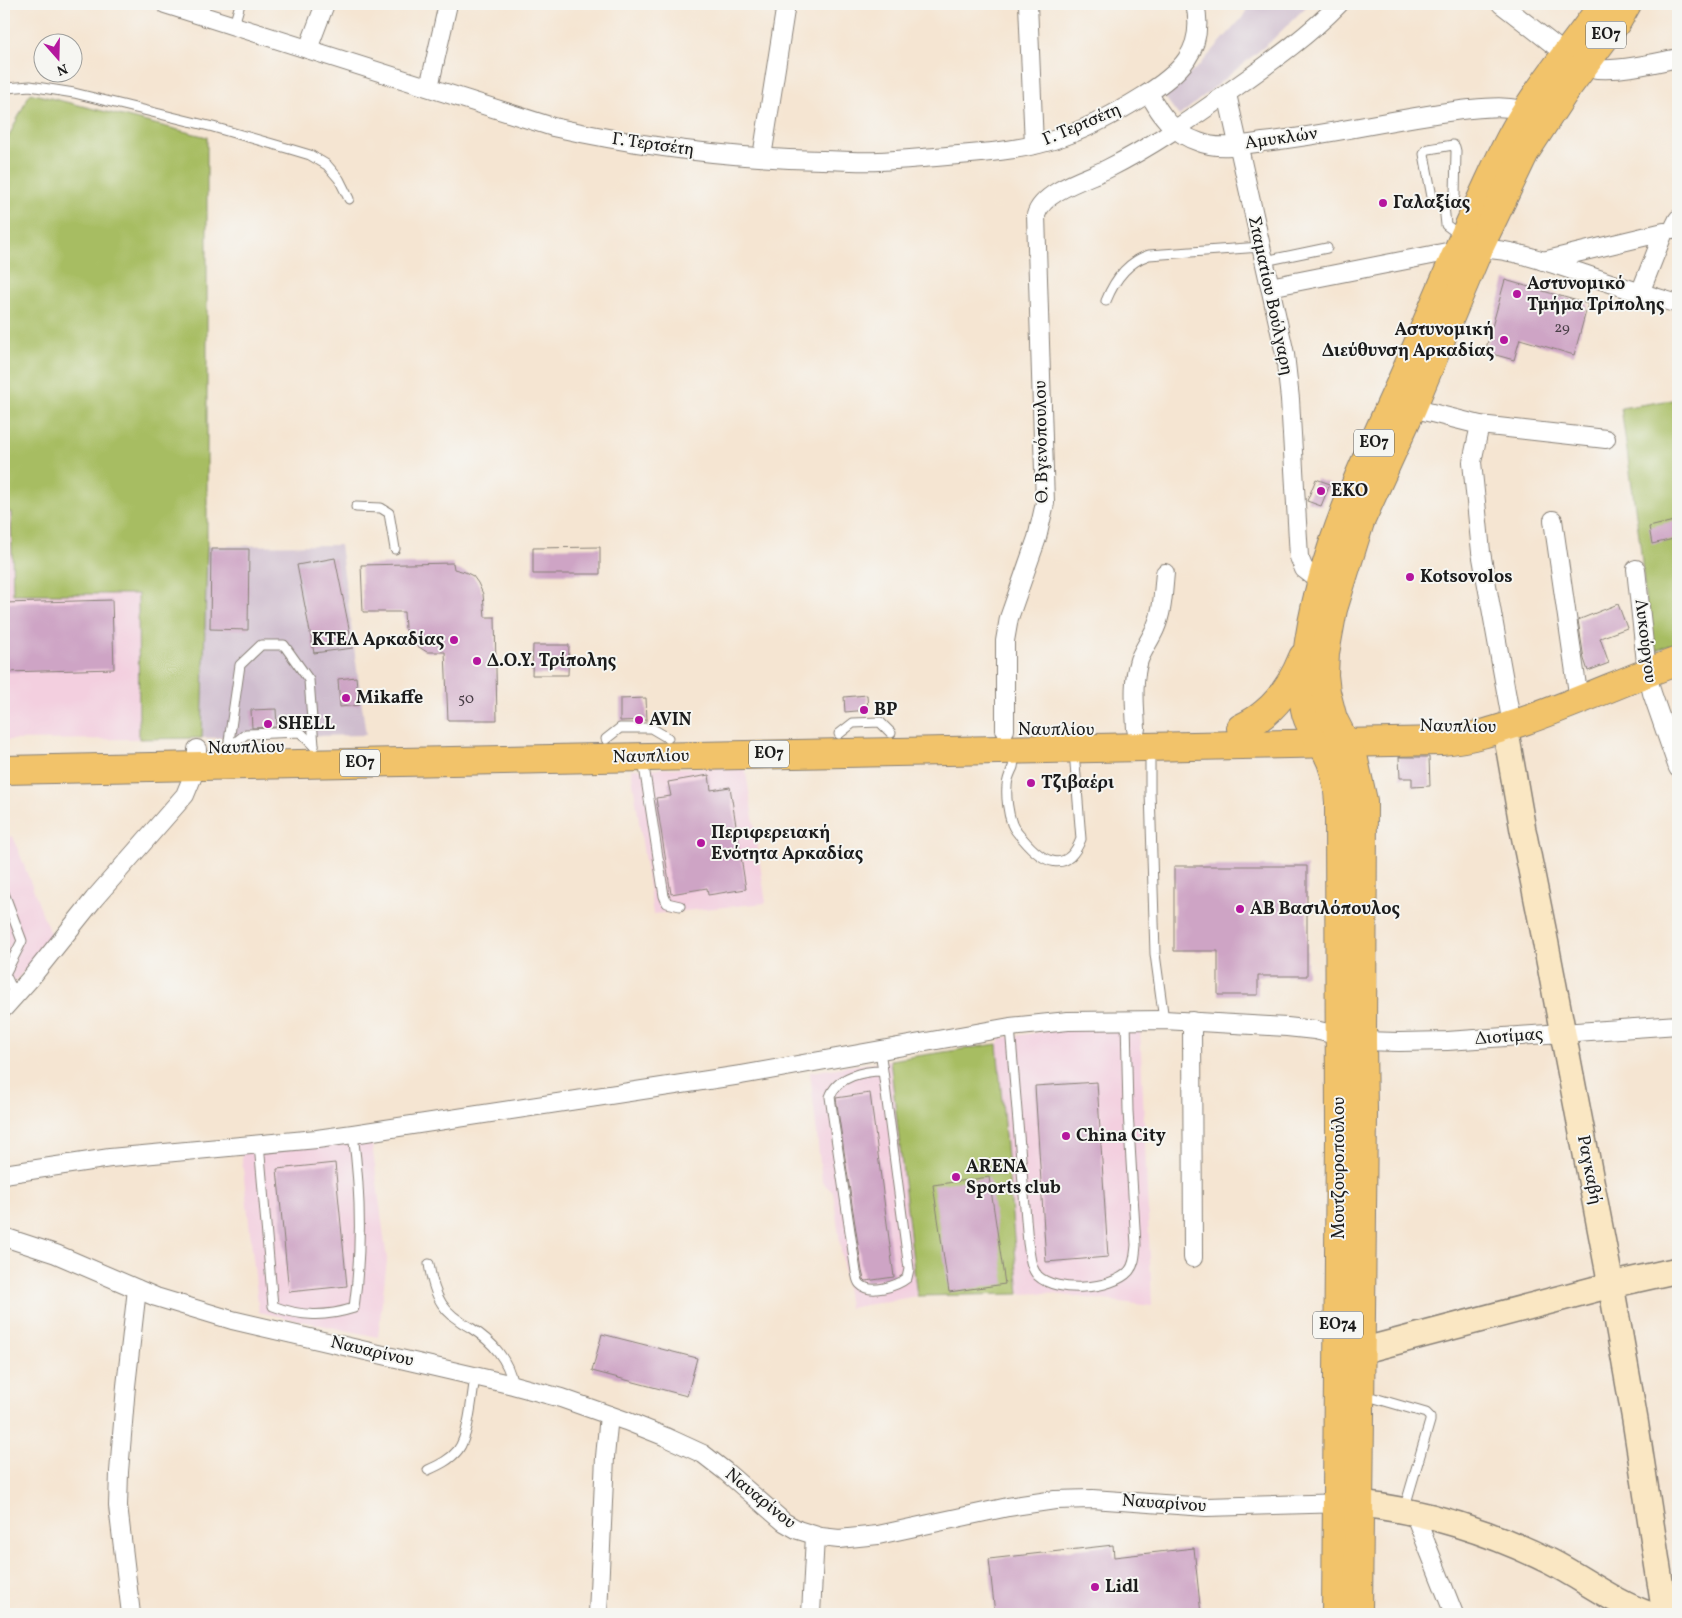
<svg xmlns="http://www.w3.org/2000/svg" width="1682" height="1618" font-family="Vollkorn,serif">
	<style>
		.built { fill: #f3cfdf }
		.industrial { fill: #cfbdce }
		.green { fill: #a7bd62; stroke: #626c3f }
		.building { fill: #cea4c5 }
		.lines { fill: none; stroke-linecap: round; stroke-linejoin: round }
		.lane-casing { stroke: #888077; stroke-width: 11 }
		.street-casing { stroke: #888077; stroke-width: 20 }
		.secondary-casing { stroke: #888077; stroke-width: 28 }
		.primary-casing { stroke: #888077; stroke-width: 30 }
		.lane { stroke: #fff; stroke-width: 9 }
		.street { stroke: #fff; stroke-width: 18 }
		.secondary { stroke: #fae7c3; stroke-width: 25 }
		.primary { stroke: #f2c36a; stroke-width: 28 }
		.poi-dot { fill: #b5179e; stroke: #f6f6f2; stroke-width: 2 }
		.labels { text-anchor: middle; dominant-baseline: central; stroke-width: 4; stroke-linejoin: round; paint-order: stroke }
		.number-label { font-size: 15px; fill: #483e46 }
		.shield { fill: #f6f6f2; stroke: #5d5d5c; stroke-width: 1 }
		.shield-label { font-size: 16px; font-weight: bold; fill: #1c1c1c }
		.street-label { font-size: 18px; fill: #1c1c1c; stroke: #f6f6f2 }
		.poi-label { font-size: 18px; font-weight: bold; fill: #1c1c1c; stroke: #f6f6f2; text-anchor: start }
	</style>
	<rect width="100%" height="100%" fill="#f6f6f2"/>
	<filter id="ink" filterUnits="userSpaceOnUse"><feTurbulence type="fractalNoise" baseFrequency=".02" numOctaves="2"/><feDisplacementMap in="SourceGraphic" scale="10" xChannelSelector="R" yChannelSelector="G"/><feConvolveMatrix kernelMatrix="1 2 1 2 8 2 1 2 1" color-interpolation-filters="sRGB"/></filter>
	<filter id="wash" filterUnits="userSpaceOnUse"><feTurbulence type="fractalNoise" baseFrequency=".0096" numOctaves="4" result="noise"/><feDisplacementMap in="SourceGraphic" scale="20" xChannelSelector="R" yChannelSelector="G"/><feGaussianBlur stdDeviation="1.12" result="paint"/><feColorMatrix in="noise" values="0 0 0 0 0 0 0 0 0 0 0 0 0 0 0 0 0 1.4 0 .05"/><feComposite in="paint" operator="in"/></filter>
	<g filter="url(#wash)">
		<rect width="100%" height="100%" fill="#f5e5d2"/>
		<!-- built -->
		<g class="built">
			<path d="M4,512H11L13,594H138L140,739L4,740Z"/>
			<path d="M745,766L766,903L653,914L631,769Z"/>
			<path d="M13,836L52,939L4,994V838Z"/>
			<path d="M1140,1027L1152,1306L1046,1293L1019,1294L997,1044L1002,1038L1064,1028Z"/>
			<path d="M890,1060L917,1296L849,1308L833,1192L822,1182L810,1072Z"/>
			<path d="M371,1136L387,1260L378,1337L259,1312L241,1151Z"/>
		</g>
		<!-- industrial -->
		<g class="industrial">
			<path d="M1250,4H1309L1270,42L1179,116L1164,96L1199,66L1242,18Z"/>
			<path d="M340,545L366,735L202,738L207,546Z"/>
		</g>
		<!-- green -->
		<g class="green">
			<path d="M30,93L207,137V546L202,738L139,739L138,594H13L11,512H4V146Z"/>
			<path d="M1678,399V642L1653,652L1647,616L1640,543L1621,408Z"/>
			<path d="M997,1044L1019,1294L917,1296L890,1060Z"/>
		</g>
		<g id="blocks">
			<!-- building -->
			<g class="building">
				<path d="M1505,280L1588,304L1574,355L1520,339L1514,360L1485,352Z"/>
				<path d="M1316,479L1330,484L1321,506L1307,501Z"/>
				<path d="M1678,520V538L1652,544L1649,527Z"/>
				<path d="M600,547V574H533V548Z"/>
				<path d="M211,549H249L248,630L210,629Z"/>
				<path d="M335,558L353,648L314,653L297,565Z"/>
				<path d="M453,563L454,569L465,572L473,576L478,583L483,594L485,617H495L497,720H448L445,652H427L414,644L405,628L404,612H363L361,565Z"/>
				<path d="M112,600L114,669L6,672L4,603Z"/>
				<path d="M1618,604L1627,628L1600,638L1609,663L1588,671L1584,659L1578,620Z"/>
				<path d="M533,645H569L568,675H532Z"/>
				<path d="M356,677L359,705L340,707L338,679Z"/>
				<path d="M867,695L868,710L845,712L844,697Z"/>
				<path d="M646,698L647,720L620,721V699Z"/>
				<path d="M276,709L277,727L252,728L251,710Z"/>
				<path d="M1399,757H1429L1430,786L1412,787V778H1400Z"/>
				<path d="M709,775L711,790L730,787L746,889L708,895L707,888L671,894L656,798L671,796L668,782Z"/>
				<path d="M1174,866H1307V976H1258V995H1218V951H1174Z"/>
				<path d="M1097,1082L1108,1257L1046,1262L1035,1086Z"/>
				<path d="M870,1093L894,1277L866,1281L864,1279L862,1271L836,1098Z"/>
				<path d="M335,1163L347,1286L289,1292L277,1169Z"/>
				<path d="M989,1177L1005,1284L949,1292L933,1185Z"/>
				<path d="M602,1334L697,1358L687,1396L592,1371Z"/>
				<path d="M1113,1545L1114,1557L1194,1548L1201,1614H995L989,1559Z"/>
			</g>
		</g>
	</g>
	<g filter="url(#ink)">
		<use href="#blocks" fill-opacity="0" stroke="#888077" stroke-width="1"/>
		<g class="lines">
			<defs>
				<g id="lane">
					<path d="M234,25L240,4"/>
					<path d="M4,90L7,88L30,86L74,93L213,127L290,149L310,155L327,165L339,179L349,199"/>
					<path d="M1444,206L1432,197L1424,154L1426,150L1429,149L1453,145L1455,147L1456,151L1455,195L1454,198L1444,206L1446,225L1461,236"/>
					<path d="M1264,261L1327,248"/>
					<path d="M1106,301C1114,281 1127,262 1149,255L1261,247"/>
					<path d="M356,507L381,508L389,513L395,549"/>
					<path d="M839,734L853,723L880,722L891,733"/>
					<path d="M606,739L620,728H651L668,738"/>
					<path d="M228,748L240,665L261,645H284L309,680L314,746"/>
					<path d="M228,748L246,734L300,732L314,746"/>
					<path d="M1150,749V791L1155,954L1164,1020"/>
					<path d="M1014,752C1014,757 1014,763 1013,767C1010,774 1007,779 1007,786C1006,797 1008,813 1012,824C1014,829 1019,835 1023,839C1043,863 1067,875 1081,839L1074,751"/>
					<path d="M643,760L664,896L667,903L680,906"/>
					<path d="M4,893L22,941L5,974L15,995"/>
					<path d="M1010,1027L1028,1243C1030,1254 1030,1268 1038,1276C1056,1293 1112,1290 1129,1271C1135,1264 1135,1254 1136,1245L1128,1111L1126,1019"/>
					<path d="M880,1051L883,1071L909,1269L907,1278C897,1286 870,1295 860,1284C857,1281 857,1276 856,1272L830,1097C837,1076 864,1071 883,1071"/>
					<path d="M259,1144L273,1306C301,1317 326,1317 354,1308C362,1249 361,1193 353,1134"/>
					<path d="M429,1264C431,1277 434,1292 442,1304C449,1315 460,1322 471,1328C493,1342 508,1359 513,1385"/>
					<path d="M1364,1395L1426,1413L1430,1417V1421L1404,1510"/>
					<path d="M428,1470C439,1465 450,1460 458,1450C469,1436 472,1395 475,1377"/>
				</g>
				<g id="street">
					<path d="M165,4L553,127C643,147 731,158 822,160C841,160 860,162 879,161C901,160 924,158 947,156C986,153 1028,150 1065,136C1093,126 1118,112 1142,97C1179,74 1206,51 1195,4"/>
					<path d="M1028,4L1034,145"/>
					<path d="M1501,4C1517,16 1533,29 1550,42C1562,51 1575,64 1591,68C1613,73 1656,63 1678,58"/>
					<path d="M308,49L325,4"/>
					<path d="M429,87L448,4"/>
					<path d="M1149,93C1160,115 1174,134 1199,142C1218,150 1242,145 1263,142C1332,135 1400,117 1470,109C1492,107 1513,105 1534,114"/>
					<path d="M1227,94L1285,354L1290,399L1299,557L1304,569L1321,582"/>
					<path d="M762,157L786,4"/>
					<path d="M1673,229L1678,219"/>
					<path d="M1543,261L1664,232L1640,293"/>
					<path d="M1270,287L1457,250C1500,243 1543,261 1584,274C1615,285 1647,295 1678,304"/>
					<path d="M1412,408L1480,425L1606,439"/>
					<path d="M1480,425L1472,462L1481,552L1512,725"/>
					<path d="M1553,520L1579,700"/>
					<path d="M1636,569L1647,672L1652,693L1678,768"/>
					<path d="M1136,729C1135,706 1132,683 1139,660C1143,650 1150,640 1155,629C1163,611 1163,592 1165,573"/>
					<path d="M1005,730V641L1009,618L1037,538L1045,503L1036,215C1043,191 1086,179 1107,169C1151,147 1190,120 1229,92C1268,64 1306,38 1339,4"/>
					<path d="M4,1008L30,979L94,899L185,795L197,766V749"/>
					<path d="M1192,1021L1193,1258"/>
					<path d="M4,1174L110,1158L317,1139L353,1134L741,1075L1010,1027L1068,1021L1164,1020L1287,1027L1315,1030L1362,1041L1399,1042L1447,1041L1678,1025"/>
					<path d="M4,1237L56,1254L156,1297L232,1320L513,1385L561,1398L626,1421L666,1437L703,1454L725,1471L784,1522L798,1530L821,1537L839,1539L878,1535L1008,1507L1055,1500L1092,1499L1206,1507L1346,1503"/>
					<path d="M1414,1513L1454,1614"/>
					<path d="M131,1614L118,1506L119,1472L126,1386L137,1289"/>
					<path d="M598,1614L605,1457L609,1415"/>
					<path d="M811,1614L815,1536"/>
				</g>
				<g id="secondary">
					<path d="M1505,727L1523,830L1543,929L1611,1285L1635,1420L1665,1614"/>
					<path d="M1342,1356L1611,1285L1678,1270"/>
					<path d="M1359,1504C1423,1510 1493,1533 1551,1562C1584,1579 1613,1602 1648,1614"/>
				</g>
				<g id="primary">
					<path d="M1241,728C1250,724 1258,719 1265,713C1282,699 1295,677 1303,657"/>
					<path d="M4,770L1442,741C1470,739 1497,730 1524,721C1576,703 1626,680 1678,661"/>
					<path d="M1336,1614L1340,1136L1339,802C1338,784 1335,767 1326,751C1315,731 1303,720 1304,695C1308,567 1367,461 1417,346C1438,295 1460,244 1484,193C1497,165 1509,137 1526,111C1549,73 1579,40 1603,4"/>
					<path d="M1358,1614L1363,1112L1362,1041L1363,801L1354,760L1333,719L1326,692L1324,675L1325,653L1333,609L1360,522L1412,408L1479,248L1525,152L1567,88L1618,20L1627,4"/>
				</g>
			</defs>
			<!-- lane casing -->
			<use href="#lane" class="lane-casing"/>
			<!-- street casing -->
			<use href="#street" class="street-casing"/>
			<!-- secondary casing -->
			<use href="#secondary" class="secondary-casing"/>
			<!-- primary casing -->
			<use href="#primary" class="primary-casing"/>
			<!-- lane -->
			<use href="#lane" class="lane"/>
			<!-- street -->
			<use href="#street" class="street"/>
			<!-- secondary -->
			<use href="#secondary" class="secondary"/>
			<!-- primary -->
			<use href="#primary" class="primary"/>
		</g>
	</g>
	<!-- markers -->
	<g class="poi-dot">
		<circle cx="1383" cy="203" r="5"/>
		<circle cx="1517" cy="294" r="5"/>
		<circle cx="1504" cy="340" r="5"/>
		<circle cx="1321" cy="491" r="5"/>
		<circle cx="1410" cy="577" r="5"/>
		<circle cx="454" cy="640" r="5"/>
		<circle cx="477" cy="661" r="5"/>
		<circle cx="346" cy="698" r="5"/>
		<circle cx="864" cy="710" r="5"/>
		<circle cx="639" cy="720" r="5"/>
		<circle cx="268" cy="724" r="5"/>
		<circle cx="1031" cy="783" r="5"/>
		<circle cx="701" cy="843" r="5"/>
		<circle cx="1240" cy="909" r="5"/>
		<circle cx="1066" cy="1136" r="5"/>
		<circle cx="956" cy="1177" r="5"/>
		<circle cx="1095" cy="1587" r="5"/>
	</g>
	<g class="labels">
		<!-- number labels -->
		<g class="number-label">
			<text x="1562" y="328">29</text>
			<text x="466" y="699">50</text>
		</g>
		<!-- shield labels -->
		<g class="shield">
			<rect x="1586" y="21.5" width="40" height="27" rx="4"/>
			<rect x="1354" y="429.5" width="40" height="27" rx="4"/>
			<rect x="749" y="740.5" width="40" height="27" rx="4"/>
			<rect x="340" y="749.5" width="40" height="27" rx="4"/>
			<rect x="1313" y="1311.5" width="50" height="27" rx="4"/>
		</g>
		<g class="shield-label">
			<text x="1606" y="35">ΕΟ7</text>
			<text x="1374" y="443">ΕΟ7</text>
			<text x="769" y="754">ΕΟ7</text>
			<text x="360" y="763">ΕΟ7</text>
			<text x="1338" y="1325">ΕΟ74</text>
		</g>
		<!-- street labels -->
		<g class="street-label">
			<text transform="translate(1082 125) rotate(-23)">Γ. Τερτσέτη</text>
			<text transform="translate(1281 139) rotate(-8)">Αμυκλών</text>
			<text transform="translate(653 145) rotate(8)">Γ. Τερτσέτη</text>
			<text transform="translate(1270 296) rotate(78)">Σταματίου Βούλγαρη</text>
			<text transform="translate(1042 442) rotate(-91)">Θ. Βγενόπουλου</text>
			<text transform="translate(1645 641) rotate(83)">Λυκούργου</text>
			<text transform="translate(1458 727) rotate(1)">Ναυπλίου</text>
			<text x="1056" y="730">Ναυπλίου</text>
			<text transform="translate(246 748) rotate(-1)">Ναυπλίου</text>
			<text transform="translate(651 757) rotate(-1)">Ναυπλίου</text>
			<text transform="translate(1509 1037) rotate(-4)">Διοτίμας</text>
			<text transform="translate(1339 1168) rotate(-90)">Μουτζουροπούλου</text>
			<text transform="translate(1589 1170) rotate(79)">Ραγκαβή</text>
			<text transform="translate(372 1352) rotate(13)">Ναυαρίνου</text>
			<text transform="translate(760 1499) rotate(39)">Ναυαρίνου</text>
			<text transform="translate(1164 1504) rotate(4)">Ναυαρίνου</text>
		</g>
		<!-- poi labels -->
		<g class="poi-label">
			<text x="1393" y="203">Γαλαξίας</text>
			<text x="1527" y="284">Αστυνομικό<tspan x="1527" dy="21">Τμήμα Τρίπολης</tspan></text>
			<text x="1494" y="330" text-anchor="end">Αστυνομική<tspan x="1494" dy="21">Διεύθυνση Αρκαδίας</tspan></text>
			<text x="1331" y="491">EKO</text>
			<text x="1420" y="577">Kotsovolos</text>
			<text x="444" y="640" text-anchor="end">ΚΤΕΛ Αρκαδίας</text>
			<text x="487" y="661">Δ.Ο.Υ. Τρίπολης</text>
			<text x="356" y="698">Mikaffe</text>
			<text x="874" y="710">BP</text>
			<text x="649" y="720">AVIN</text>
			<text x="278" y="724">SHELL</text>
			<text x="1041" y="783">Τζιβαέρι</text>
			<text x="711" y="833">Περιφερειακή<tspan x="711" dy="21">Ενότητα Αρκαδίας</tspan></text>
			<text x="1250" y="909">ΑΒ Βασιλόπουλος</text>
			<text x="1076" y="1136">China City</text>
			<text x="966" y="1167">ARENA<tspan x="966" dy="21">Sports club</tspan></text>
			<text x="1105" y="1587">Lidl</text>
		</g>
	</g>
	<!-- margin -->
	<rect width="1682" height="1618" fill="none" stroke="#f6f6f2" stroke-width="20"/>
	<!-- north arrow -->
	<g transform="translate(58 58) rotate(160)"><circle r="24" fill="#f6f6f2" stroke="#9f9f9c"/>
	<path d="M0-4L9 19L0 12L-9 19Z" fill="#b5179e"/>
	<text y="-8" font-size="14" font-weight="bold" text-anchor="middle" fill="#1c1c1c">N</text>
	</g>
</svg>
